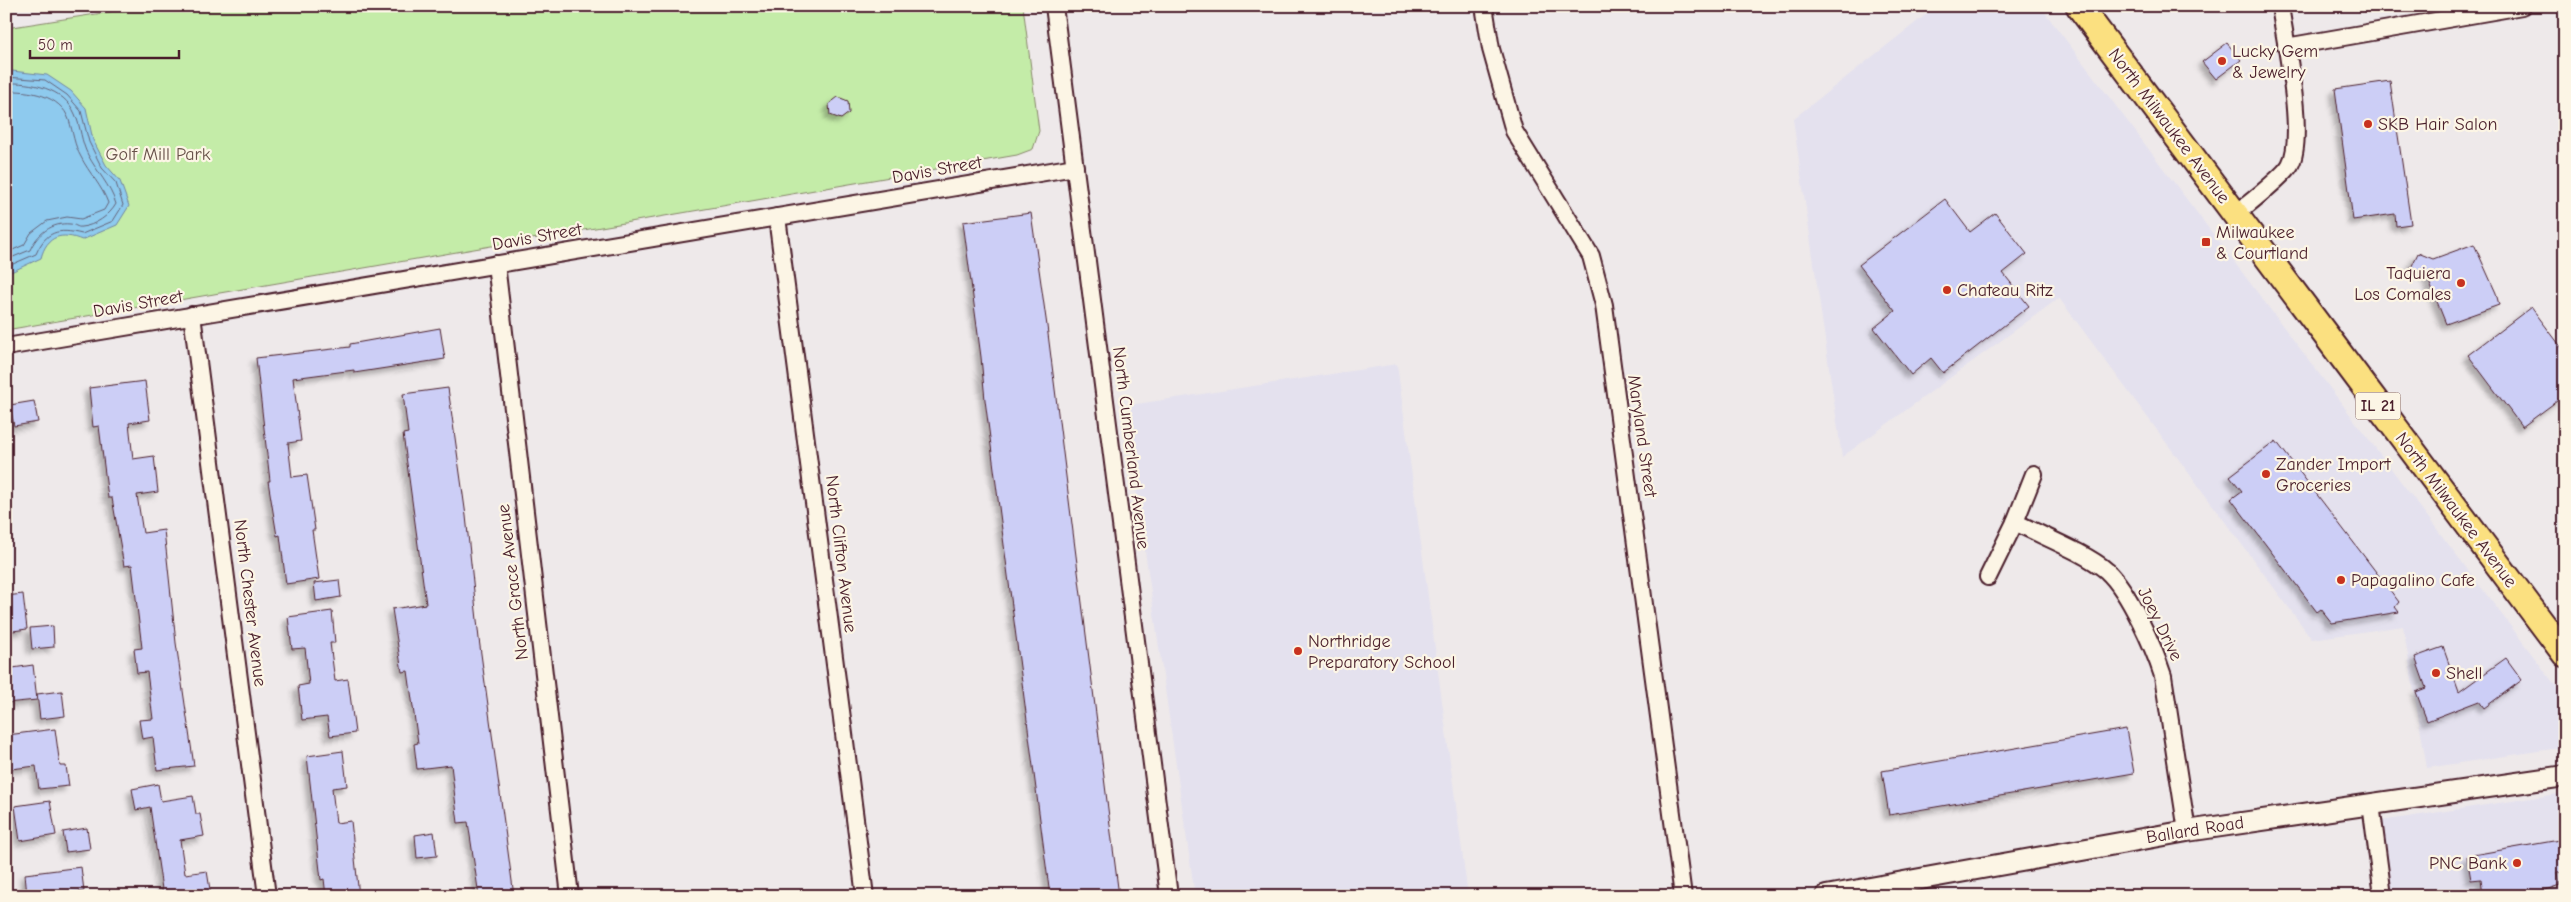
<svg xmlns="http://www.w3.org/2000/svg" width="2571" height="902" font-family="'Comic Neue',sans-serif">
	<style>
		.built { fill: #e4e1ee }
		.green { fill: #c4eca8; stroke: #87866a }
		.water { fill: #8ecaee; stroke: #7386a0 }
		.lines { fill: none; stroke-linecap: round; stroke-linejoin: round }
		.shore { stroke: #656379; stroke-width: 1 }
		.building { fill: #cccef6; stroke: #4a1f2b; filter: url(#shadow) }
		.minor-casing { stroke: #4a1f2b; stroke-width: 20 }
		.tertiary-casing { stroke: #4a1f2b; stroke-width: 24 }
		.primary-casing { stroke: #4a1f2b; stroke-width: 29 }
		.minor { stroke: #fcf5e5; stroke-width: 16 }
		.tertiary { stroke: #fcf5e5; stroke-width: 20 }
		.primary { stroke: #fbe080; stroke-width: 25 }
		.poi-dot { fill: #c8321e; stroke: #fcf5e5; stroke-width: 2 }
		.labels { text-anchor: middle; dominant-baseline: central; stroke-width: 4.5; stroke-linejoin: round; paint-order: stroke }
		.shield { fill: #fcf5e5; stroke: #7f5f63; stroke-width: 1 }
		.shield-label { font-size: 16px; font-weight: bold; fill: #4a1f2b }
		.poi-label { font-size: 18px; fill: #4a1f2b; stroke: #fcf5e5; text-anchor: start }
		.street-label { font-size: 18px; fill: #4a1f2b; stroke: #fcf5e5 }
		.park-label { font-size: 18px; fill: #68524a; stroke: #fcf5e5 }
	</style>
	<defs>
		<filter id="shadow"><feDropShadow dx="-4.5" dy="4.5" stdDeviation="2.5" flood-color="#0004"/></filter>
	</defs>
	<rect width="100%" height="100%" fill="#eee9ea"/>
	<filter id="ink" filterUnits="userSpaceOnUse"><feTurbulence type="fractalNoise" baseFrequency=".02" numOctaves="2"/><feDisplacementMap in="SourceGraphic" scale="10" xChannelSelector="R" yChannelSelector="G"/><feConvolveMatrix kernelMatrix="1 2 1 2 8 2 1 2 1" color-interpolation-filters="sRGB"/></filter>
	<g filter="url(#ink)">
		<!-- built -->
		<g class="built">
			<path d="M1937,6H2040L2565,698V747L2427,768L2403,626L2312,639L2059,298L1842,457L1793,119Z"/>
			<path d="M1397,364L1468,896H1195L1124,406Z"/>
			<path d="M2565,793V896H2378L2368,823Z"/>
		</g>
		<!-- green -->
		<path class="green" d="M148,6H1023L1039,131L1033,149L1017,155L6,330V28Z"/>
		<!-- water -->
		<path class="water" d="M12,71L47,75L71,91L86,108L93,140L106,165L120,181L129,206L117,225L82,240C62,232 47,235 41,258L11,272L6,271V72Z"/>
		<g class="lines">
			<!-- shore -->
			<g class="shore">
				<path d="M6,77L45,80L67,95L81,111L89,142L102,168L116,183L123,205L113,221L82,234C58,228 46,231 36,254L6,267"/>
				<path d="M6,83C31,82 64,88 75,114C81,127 81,142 88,155C97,172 110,185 116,204C110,215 95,226 81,227C78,228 74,224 70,224C52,222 37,234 30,250L6,260"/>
				<path d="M6,91C28,90 61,95 69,120C73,132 74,145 81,157C89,173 102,186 108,203L104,210L81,219L67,217L47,221L31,233L24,245L6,253"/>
			</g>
		</g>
		<!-- building -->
		<g class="building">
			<path d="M2227,43L2241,60L2216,79L2202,62Z"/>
			<path d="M2390,81L2411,224L2396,226L2395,214L2353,220L2335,89Z"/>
			<path d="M838,97L848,101L849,113L841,119L830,115L829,104Z"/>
			<path d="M1945,199L1970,232L1995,213L2027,254L2003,273L2029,306L1943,373L1931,358L1911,375L1874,328L1895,311L1859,265Z"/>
			<path d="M1031,213L1047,326L1119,896H1050L985,400L981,357L963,222Z"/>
			<path d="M2474,244L2496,293L2499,305L2446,324L2426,274L2411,268L2418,253L2433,259Z"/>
			<path d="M2531,307L2565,352V395L2522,427L2468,355Z"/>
			<path d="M440,328L445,359L354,373V370L293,378L301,441L288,443L292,477L307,475L315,530H312L319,579L286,584L280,535L277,536L268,481H270L256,358L350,347V344Z"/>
			<path d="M145,381L150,420L129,423L133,459L154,456L158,492L137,495L143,533L164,530L176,643L194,766L157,770L153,737L142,739L139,720L153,719L147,672L137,673L134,649L142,648L132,565L124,566L112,498H108L99,426L93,427L89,388Z"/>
			<path d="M448,388L466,516L479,639L514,896H479L468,822L458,823L451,765L417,769L414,744L418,743L408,671L402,672L392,609L426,604L403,434L408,433L403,394Z"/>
			<path d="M34,401L38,422L14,426L10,405Z"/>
			<path d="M2276,441L2399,602L2395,607L2399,612L2332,623L2321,609L2317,612L2231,499L2242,491L2230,476Z"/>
			<path d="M339,580L341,597L316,601L314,583Z"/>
			<path d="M23,594L27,629L6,632V596Z"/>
			<path d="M332,611L335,643H330L335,681L348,679L355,733L330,736L327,717L302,720L298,686L309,684L305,648L292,649L288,617Z"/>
			<path d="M53,626L54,647L32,649L30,628Z"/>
			<path d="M2443,647L2459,692L2506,658L2522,680L2484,708L2479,701L2427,721L2416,692L2426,688L2415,657Z"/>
			<path d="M33,665L37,700L6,703V669Z"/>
			<path d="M62,691L65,716L40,719L37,694Z"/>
			<path d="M55,729L60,766H66L69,786L39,789L36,766L11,769L7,735Z"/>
			<path d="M2126,729L2134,773L1889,815L1882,771Z"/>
			<path d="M343,751L347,786L332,788L336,823L351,821L359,896H326L324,879L321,880L307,756Z"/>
			<path d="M158,784L161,801L193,796L196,814H200L204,836L180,840L185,874L207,871L211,896H163L150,807L136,810L132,789Z"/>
			<path d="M50,801L56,835L20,841L15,806Z"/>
			<path d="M87,828L90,849L66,852L63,832Z"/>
			<path d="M434,832L437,856L417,858L415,835Z"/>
			<path d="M2565,839V871L2558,872L2560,885L2527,896H2483L2481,879L2471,880L2467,856Z"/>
			<path d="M81,867L84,891L62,894L63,896H27L25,874Z"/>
		</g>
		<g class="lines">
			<defs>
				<g id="minor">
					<path d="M1054,6L1169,896"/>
					<path d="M1484,6L1491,49L1514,131L1591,256L1604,305L1683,896"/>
					<path d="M2286,47L2522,6"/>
					<path d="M2236,214C2248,204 2284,176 2290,165C2306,137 2285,41 2280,6"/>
					<path d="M777,217L865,896"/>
					<path d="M496,264L570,896"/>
					<path d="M192,315L267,896"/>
					<path d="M6,347L1075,167"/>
					<path d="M2015,522C2042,536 2086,553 2107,571C2129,591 2154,648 2163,676L2187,831"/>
					<path d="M1988,577L2015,522L2034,474"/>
					<path d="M2371,804L2383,896"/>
				</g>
				<path id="tertiary" d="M1826,896L2187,831L2565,776"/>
				<path id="primary" d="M2079,6L2565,654"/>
			</defs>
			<!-- minor casing -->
			<use href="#minor" class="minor-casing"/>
			<!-- tertiary casing -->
			<use href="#tertiary" class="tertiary-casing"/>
			<!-- primary casing -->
			<use href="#primary" class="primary-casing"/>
			<!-- minor -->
			<use href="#minor" class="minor"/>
			<!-- tertiary -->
			<use href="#tertiary" class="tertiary"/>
			<!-- primary -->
			<use href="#primary" class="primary"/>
		</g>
	</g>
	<!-- markers -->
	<g class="poi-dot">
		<circle cx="2222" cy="61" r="5"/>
		<circle cx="2368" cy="124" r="5"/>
		<rect x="2201" y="237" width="10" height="10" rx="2.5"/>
		<circle cx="2461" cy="283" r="5"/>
		<circle cx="1947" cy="290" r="5"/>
		<circle cx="2266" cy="474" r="5"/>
		<circle cx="2341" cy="580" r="5"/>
		<circle cx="1298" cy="651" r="5"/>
		<circle cx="2436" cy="673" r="5"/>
		<circle cx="2517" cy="863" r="5"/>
	</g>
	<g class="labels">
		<!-- shield labels -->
		<rect class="shield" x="2355.5" y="392.5" width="45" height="27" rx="4"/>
		<g class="shield-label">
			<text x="2378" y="406">IL 21</text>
		</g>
		<!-- poi labels -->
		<g class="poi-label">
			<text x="2232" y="51">Lucky Gem<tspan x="2232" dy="21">&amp; Jewelry</tspan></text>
			<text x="2378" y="124">SKB Hair Salon</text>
			<text x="2216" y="232">Milwaukee<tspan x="2216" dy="21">&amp; Courtland</tspan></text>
			<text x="2451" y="273" text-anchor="end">Taquiera<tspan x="2451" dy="21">Los Comales</tspan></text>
			<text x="1957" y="290">Chateau Ritz</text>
			<text x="2276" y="464">Zander Import<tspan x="2276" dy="21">Groceries</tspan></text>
			<text x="2351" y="580">Papagalino Cafe</text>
			<text x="1308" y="641">Northridge<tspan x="1308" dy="21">Preparatory School</tspan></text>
			<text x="2446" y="673">Shell</text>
			<text x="2507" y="863" text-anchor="end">PNC Bank</text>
		</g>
		<!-- street labels -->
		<g class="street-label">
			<text transform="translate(2169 126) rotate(53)">North Milwaukee Avenue</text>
			<text transform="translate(937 170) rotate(-10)">Davis Street</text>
			<text transform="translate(537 237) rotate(-10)">Davis Street</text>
			<text transform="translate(138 304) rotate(-10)">Davis Street</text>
			<text transform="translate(1642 436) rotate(82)">Maryland Street</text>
			<text transform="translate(1131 448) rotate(83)">North Cumberland Avenue</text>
			<text transform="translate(2456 510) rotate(53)">North Milwaukee Avenue</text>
			<text transform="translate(841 554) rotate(83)">North Clifton Avenue</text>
			<text transform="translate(513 582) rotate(-97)">North Grace Avenue</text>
			<text transform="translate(250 603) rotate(83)">North Chester Avenue</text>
			<text transform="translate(2160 624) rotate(64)">Joey Drive</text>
			<text transform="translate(2195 830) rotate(-9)">Ballard Road</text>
		</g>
		<!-- park labels -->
		<g class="park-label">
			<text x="158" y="154">Golf Mill Park</text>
		</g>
	</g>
	<!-- margin -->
	<rect width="2571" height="902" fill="none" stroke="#fcf5e5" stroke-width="25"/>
	<rect x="12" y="12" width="2546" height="877" fill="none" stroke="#4a1f2b" stroke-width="2" filter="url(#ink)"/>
	<!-- scale -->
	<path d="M30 50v8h149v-8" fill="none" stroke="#4a1f2b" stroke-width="2.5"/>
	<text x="38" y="50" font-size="15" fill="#4a1f2b" stroke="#fcf5e5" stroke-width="4" paint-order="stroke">50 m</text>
</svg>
